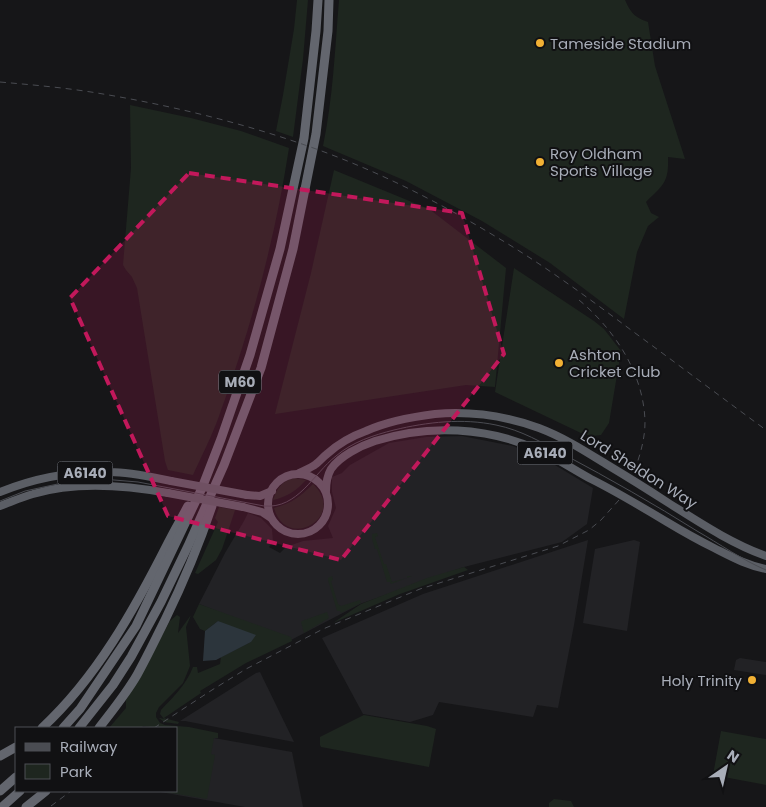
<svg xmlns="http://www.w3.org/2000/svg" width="766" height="807" font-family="Poppins,sans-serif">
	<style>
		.built { fill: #222225 }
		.green { fill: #1e261f }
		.water { fill: #2c353c }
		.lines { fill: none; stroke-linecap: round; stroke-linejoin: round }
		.trunk { stroke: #5b5e65; stroke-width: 8 }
		.motorway { stroke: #63666e; stroke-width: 9 }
		.tram { stroke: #4a4c52; stroke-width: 1 }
		.rail { stroke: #4a4c52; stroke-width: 1; stroke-dasharray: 6 5; stroke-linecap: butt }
		.trunk-bridge { stroke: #5b5e65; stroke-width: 8 }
		.marked { fill: #c2185b; fill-opacity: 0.2; stroke: #c2185b; stroke-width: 4; stroke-dasharray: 10 6; stroke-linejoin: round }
		.poi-dot { fill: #f2b134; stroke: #111113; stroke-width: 2 }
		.labels { text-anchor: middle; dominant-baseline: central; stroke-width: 4; stroke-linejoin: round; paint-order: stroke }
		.shield { fill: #111113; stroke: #7b7e86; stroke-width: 1 }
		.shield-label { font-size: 14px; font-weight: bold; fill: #a8adb8 }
		.poi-label { font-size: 15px; fill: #a8adb8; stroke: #111113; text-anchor: start }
		.street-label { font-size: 15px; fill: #a8adb8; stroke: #111113 }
	</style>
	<rect width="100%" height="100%" fill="#161618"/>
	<!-- built -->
	<g class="built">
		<path d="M462,436L513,446L550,462L593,488L587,524L562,542L464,567L360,604L291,640L199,604L225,553L244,521L248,513L261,518L272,529L273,542L269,547L280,553L286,547L303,541L333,538L328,526L336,508L332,492V477L342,473L350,465L389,443L426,437Z"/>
		<path d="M588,540L574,625L558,708L537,705L533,717L439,702L433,715L410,722L363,714L322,638L423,594Z"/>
		<path d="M634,540L640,542L627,631L583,623L595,549Z"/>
		<path d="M740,658L766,662V675L734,670L736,660Z"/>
		<path d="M260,672L294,742L185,721H180L256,673Z"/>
		<path d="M214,738L292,752L303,807H245L155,791H176Z"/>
	</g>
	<!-- green -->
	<g class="green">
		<path d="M297,0H308L303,59L293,137L276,131L283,95L294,29Z"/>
		<path d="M339,0H625C631,13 634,17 648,22L655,66L685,159L668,157C669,183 663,185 646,202L651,213L659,217L648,226L637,252L624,319L550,263L482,221L406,181L323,146C333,98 335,49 339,0Z"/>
		<path d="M130,105L191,118L241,131L289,148C275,239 251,329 219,416C212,436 202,455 193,475L168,470L165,461L137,288L132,277L126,270L123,265L131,168Z"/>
		<path d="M334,170L429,209L506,268L495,387L466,385L275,414L311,273Z"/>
		<path d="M514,268L594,321L604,329L621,351L609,423L601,435L593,436L583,434L495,392Z"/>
		<path d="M294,478L306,480C297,490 287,497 273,500C277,488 282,481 294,478Z"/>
		<path d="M313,484C348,517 286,552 274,508C292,503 300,497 313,484Z"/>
		<path d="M219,507L235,510L222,549L216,560L198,574L195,573L218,522L215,518Z"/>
		<path d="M377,533L378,536L375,537L384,564H386L392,582L407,578V576H412L391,584L390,582H387L377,549H375L372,539V534Z"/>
		<path d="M464,567L468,570L400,594L333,623L361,604L427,578Z"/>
		<path d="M332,576L333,580L331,581L338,604L341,606L360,600L361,603L341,613L340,611H337L328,580V578Z"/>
		<path d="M199,604L291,637L292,641L246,663L200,691L201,693L164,718L179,722L178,724L164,722L159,718H160L164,719L160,714L161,710C174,696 186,685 193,667H197L198,673L220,664L221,657L251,642L218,621L205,631L200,629L193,617Z"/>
		<path d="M327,612L329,618L304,633L301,622L302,621Z"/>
		<path d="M177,615L180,617L178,633L191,615L186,627L190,666L183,683L159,707L156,713V717L160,723L165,725L189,727L218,733V738H214L211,754L215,755L207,799L159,791H176V728H157L143,726L141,728L145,727L150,728H109L126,708V700L140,676L170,621Z"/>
		<path d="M364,715L427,726L436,729L429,767L321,747L320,745V737Z"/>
		<path d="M721,731L766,739V785L713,775Z"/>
		<path d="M554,799L571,801L574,807H549V803Z"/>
	</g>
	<!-- water -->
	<path class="water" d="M218,621L256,635L251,642L216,660L203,661L205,631Z"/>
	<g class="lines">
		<!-- trunk -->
		<g class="trunk">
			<path d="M299,473C305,470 311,468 316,464C320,461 323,457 327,454C338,444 352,436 366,431C388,421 411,417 435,414C470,411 506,416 539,428C563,437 585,451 606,464C626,476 647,489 667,502C699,522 730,543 766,556"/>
			<circle cx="298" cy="504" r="30"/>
			<path d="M326,491C326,483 327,476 331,469C340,456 360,446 375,441C428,424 488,427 538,450C557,458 574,470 591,479C617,492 642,507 667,522C682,531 698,540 714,548C732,557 746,565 766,569"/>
			<path d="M0,492C34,478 73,471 110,472C130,472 151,477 171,481"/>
			<path d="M247,495L260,496L272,491"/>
			<path d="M0,506C11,502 22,497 33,494C76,481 124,485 168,493"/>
			<path d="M243,507L262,512L271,518"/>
		</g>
		<!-- motorway -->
		<g class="motorway">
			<path d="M42,728C97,677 134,610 168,543C174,531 181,519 188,506"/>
			<path d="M63,728L80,709L136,626L202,488L221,439L250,355L280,249L304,138L316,31L318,0"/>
			<path d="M79,728L113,685L131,657L161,602L188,546L224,465L261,368L293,249L316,134L328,31L329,0"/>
			<path d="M99,728C112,711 126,694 137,675C147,657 156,638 165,620C183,583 199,545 212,506"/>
			<path d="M0,756L16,747"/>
			<path d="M0,791L16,777"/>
			<path d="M2,807L20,791"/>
			<path d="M26,807L46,791"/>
		</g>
		<!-- tram -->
		<path class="tram" d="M0,501L25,491L67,482L102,479L138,482L264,506C298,509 313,474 336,456C352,442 374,435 394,430C427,422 463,418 496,425C521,430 543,443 565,455C610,479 654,504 697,531C718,543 744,561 766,570"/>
		<!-- rail -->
		<g class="rail">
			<path d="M0,82C34,85 69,88 103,94C179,107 255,126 327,153C385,175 440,203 493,235C541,263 587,297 631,330C676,363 721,397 766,430"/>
			<path d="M579,300C615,330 644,374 645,422C645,441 639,458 633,475"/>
			<path d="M154,728L212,690L246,669L323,629L420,589L558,546L589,530L601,520L619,500"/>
			<path d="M51,806L71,791"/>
		</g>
		<!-- trunk-bridge -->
		<g class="trunk-bridge">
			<path d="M171,481L247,495"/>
			<path d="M168,493L243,507"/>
		</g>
	</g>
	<!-- marked area -->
	<path class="marked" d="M189,173L462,213L504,354L341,560L168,516L70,298Z"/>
	<!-- markers -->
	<g class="poi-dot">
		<circle cx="540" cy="43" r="5"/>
		<circle cx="540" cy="162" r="5"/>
		<circle cx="559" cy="363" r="5"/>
		<circle cx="752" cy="680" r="5"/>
	</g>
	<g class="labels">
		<!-- shield labels -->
		<g class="shield">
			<rect x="219" y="370.5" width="42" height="23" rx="4"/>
			<rect x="517.5" y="441.5" width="55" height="23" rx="4"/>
			<rect x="57.5" y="461.5" width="55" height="23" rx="4"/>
		</g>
		<g class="shield-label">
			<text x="240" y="382">M60</text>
			<text x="545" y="453">A6140</text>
			<text x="85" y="473">A6140</text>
		</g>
		<!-- poi labels -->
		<g class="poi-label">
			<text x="550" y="43">Tameside Stadium</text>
			<text x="550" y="153">Roy Oldham<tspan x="550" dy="17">Sports Village</tspan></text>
			<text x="569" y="354">Ashton<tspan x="569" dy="17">Cricket Club</tspan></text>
			<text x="742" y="680" text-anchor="end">Holy Trinity</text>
		</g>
		<!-- street labels -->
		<g class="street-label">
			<text transform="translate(639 469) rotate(32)">Lord Sheldon Way</text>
		</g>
	</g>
	<!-- legend -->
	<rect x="15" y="727" width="162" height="65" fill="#111113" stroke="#4d4f55"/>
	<rect x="25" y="743" width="25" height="8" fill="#4a4c52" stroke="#4d4f55"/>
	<text x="60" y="752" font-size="15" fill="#a8adb8">Railway</text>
	<rect x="25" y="764" width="25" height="15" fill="#1e261f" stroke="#4d4f55"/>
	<text x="60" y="777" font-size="15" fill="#a8adb8">Park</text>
	<!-- north arrow -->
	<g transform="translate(726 767) rotate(34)" stroke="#111113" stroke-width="4" paint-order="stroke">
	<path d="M0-4L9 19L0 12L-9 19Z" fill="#a8adb8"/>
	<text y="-8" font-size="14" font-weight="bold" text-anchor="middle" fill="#a8adb8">N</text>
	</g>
</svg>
